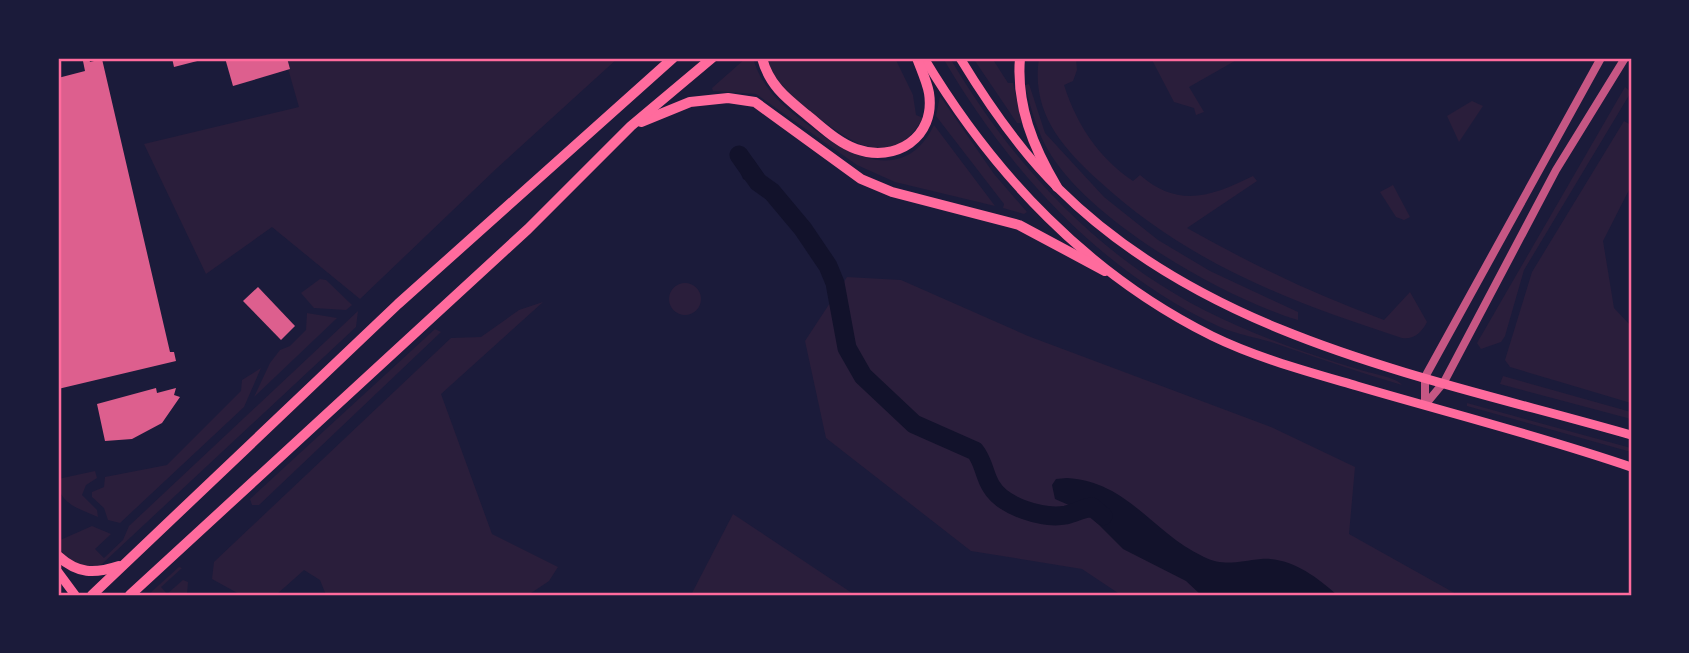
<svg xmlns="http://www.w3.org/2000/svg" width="1689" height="653" font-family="Montserrat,sans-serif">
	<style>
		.green { fill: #2a1e3b }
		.water { fill: #12122b }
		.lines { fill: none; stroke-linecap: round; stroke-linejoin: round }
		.river { stroke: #12122b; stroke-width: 19 }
		.building { fill: #dd5f8e }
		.tertiary { stroke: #c65784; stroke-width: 8 }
		.secondary { stroke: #ff6b9d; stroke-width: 9 }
		.primary { stroke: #ff6b9d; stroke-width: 10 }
		.neatline { fill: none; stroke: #ff6b9d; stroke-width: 2.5 }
	</style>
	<rect width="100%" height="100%" fill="#1b1b3a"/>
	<!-- green -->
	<g class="green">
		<path d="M285,58H618L497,168L360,299L272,227L206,274L144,144L299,107Z"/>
		<path d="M746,58H753C762,90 785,108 811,127C850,157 905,185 934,125L995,206L895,182L857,165L756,94L713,91L712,88Z"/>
		<path d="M767,58H895L913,95L916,115L923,118C893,170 856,146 819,118C797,100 775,86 767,58Z"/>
		<path d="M943,58H950C1019,175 1112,272 1238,326C1279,344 1321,358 1364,371C1375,374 1397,378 1402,385C1358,372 1315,357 1271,342C1254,337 1236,334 1220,327C1100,271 1009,171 943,58Z"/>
		<path d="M973,58H992L1008,83H1013L1022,123H1017Z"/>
		<path d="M1039,58H1076L1077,70L1073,81L1064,85C1077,125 1098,157 1133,181L1140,175C1179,209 1212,196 1253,176L1257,181L1187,228C1251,264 1315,295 1384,320L1410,292L1427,322C1422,332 1414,340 1402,338C1288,301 1188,263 1098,180C1061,146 1031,112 1039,58Z"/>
		<path d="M1151,58H1240L1189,87L1204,112L1196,115L1194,108L1174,102Z"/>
		<path d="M1029,84L1045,133L1104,197L1158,240L1210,271L1298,312V320C1222,297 1094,223 1051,155C1037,133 1031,109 1025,85Z"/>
		<path d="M1625,87L1631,92L1524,270L1505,336L1501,342L1481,349L1477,343Z"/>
		<path d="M940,96L994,174L1027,212L1024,214L1003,208L1004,204L936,116Z"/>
		<path d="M1472,101L1483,106L1459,142L1447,116Z"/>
		<path d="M1624,121L1631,125V186L1603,241L1614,308L1631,326V403L1510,367L1505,360L1532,272Z"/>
		<path d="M1393,185L1410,217L1404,220L1396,217L1380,192Z"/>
		<path d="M847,277L901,280L1028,336L1271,427L1355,467L1349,534L1458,595H1121L1082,569L971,551L826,438L805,341Z"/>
		<path d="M320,279L326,280L352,305L346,310L314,308L301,293Z"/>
		<circle cx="685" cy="299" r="16"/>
		<path d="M543,302L441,394L492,534L558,567L549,581L528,595H326L320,580L304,570L276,595H241L212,579L214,562L451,338L481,337L519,310Z"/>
		<path d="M358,311L356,327L102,564L87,569L58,552V541L92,526L111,534L95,549L104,558L123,540L129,526Z"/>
		<path d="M307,313L337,318L254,397L270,363L280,350L290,346L306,330Z"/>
		<path d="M435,329L441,332L259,505H252L250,499Z"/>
		<path d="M261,368L244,407L120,523L108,520L104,508L92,497V492L104,487L105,477L167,465L241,391L242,380Z"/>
		<path d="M1503,376L1631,412V419L1500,384Z"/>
		<path d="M1467,403L1631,448V452L1467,406Z"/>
		<path d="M95,471L97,478L86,485L82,495L97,510L98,517C78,508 58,504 58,479Z"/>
		<path d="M733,514L855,595H691Z"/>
		<path d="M179,567L182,568L161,587L167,594L183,580L188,582L187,595H148Z"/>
	</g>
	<!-- water -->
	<g class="water">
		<path d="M741,153L754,160L772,186L770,193L743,179L735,159Z"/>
		<path d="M1067,478C1129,482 1151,532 1204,557C1225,567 1239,561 1261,559C1290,557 1316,576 1337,595H1201L1186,581L1123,549L1087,513L1055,499L1052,485L1056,479Z"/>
	</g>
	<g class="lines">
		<!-- river -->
		<path class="river" d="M739,155L758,182L772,192L803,229L828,266L835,283L847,348L863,376L914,424L975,451C984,462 984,475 991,486C1003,507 1043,519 1066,515C1075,513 1083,508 1092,507L1103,516"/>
	</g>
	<!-- building -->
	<g class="building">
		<path d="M172,58H205V59L174,67Z"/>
		<path d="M225,58H287L290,69L233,86Z"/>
		<path d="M89,59L90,62L102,59L170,352H174L176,361L58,389V78L85,71L83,61Z"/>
		<path d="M258,287L295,326L281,340L243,301Z"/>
		<path d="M156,388L157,393L176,388L174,395L180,397L162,423L132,439L105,441L97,404Z"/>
	</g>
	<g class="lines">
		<!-- tertiary -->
		<g class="tertiary">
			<path d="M1425,405L1444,382L1556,170L1625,58"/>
			<path d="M1425,405V377L1601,58"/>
		</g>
		<!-- secondary -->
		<g class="secondary">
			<path d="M924,58C994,175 1089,275 1212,336C1257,358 1309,372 1357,386C1449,413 1541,436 1631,467"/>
			<path d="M960,58C988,104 1020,151 1059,189C1211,340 1433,378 1631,435"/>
			<path d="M58,572L75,595"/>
		</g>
		<!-- primary -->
		<g class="primary">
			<path d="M762,58C769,85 786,98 807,115C822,127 837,142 856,149C895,163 936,138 929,93C927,82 921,69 917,58"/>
			<path d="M1020,58C1016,105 1033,147 1057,187"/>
			<path d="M641,122L690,102L728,98L755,102L861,179L892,192L1019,225L1105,271"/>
			<path d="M58,556C78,574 94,574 119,566"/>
			<path d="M92,595L398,304L673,58"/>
			<path d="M130,595L528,229L631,126L712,58"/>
		</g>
	</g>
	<!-- border -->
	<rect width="1689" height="653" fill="none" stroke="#1b1b3a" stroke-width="119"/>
	<rect x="60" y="60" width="1570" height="534" class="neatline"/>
</svg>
